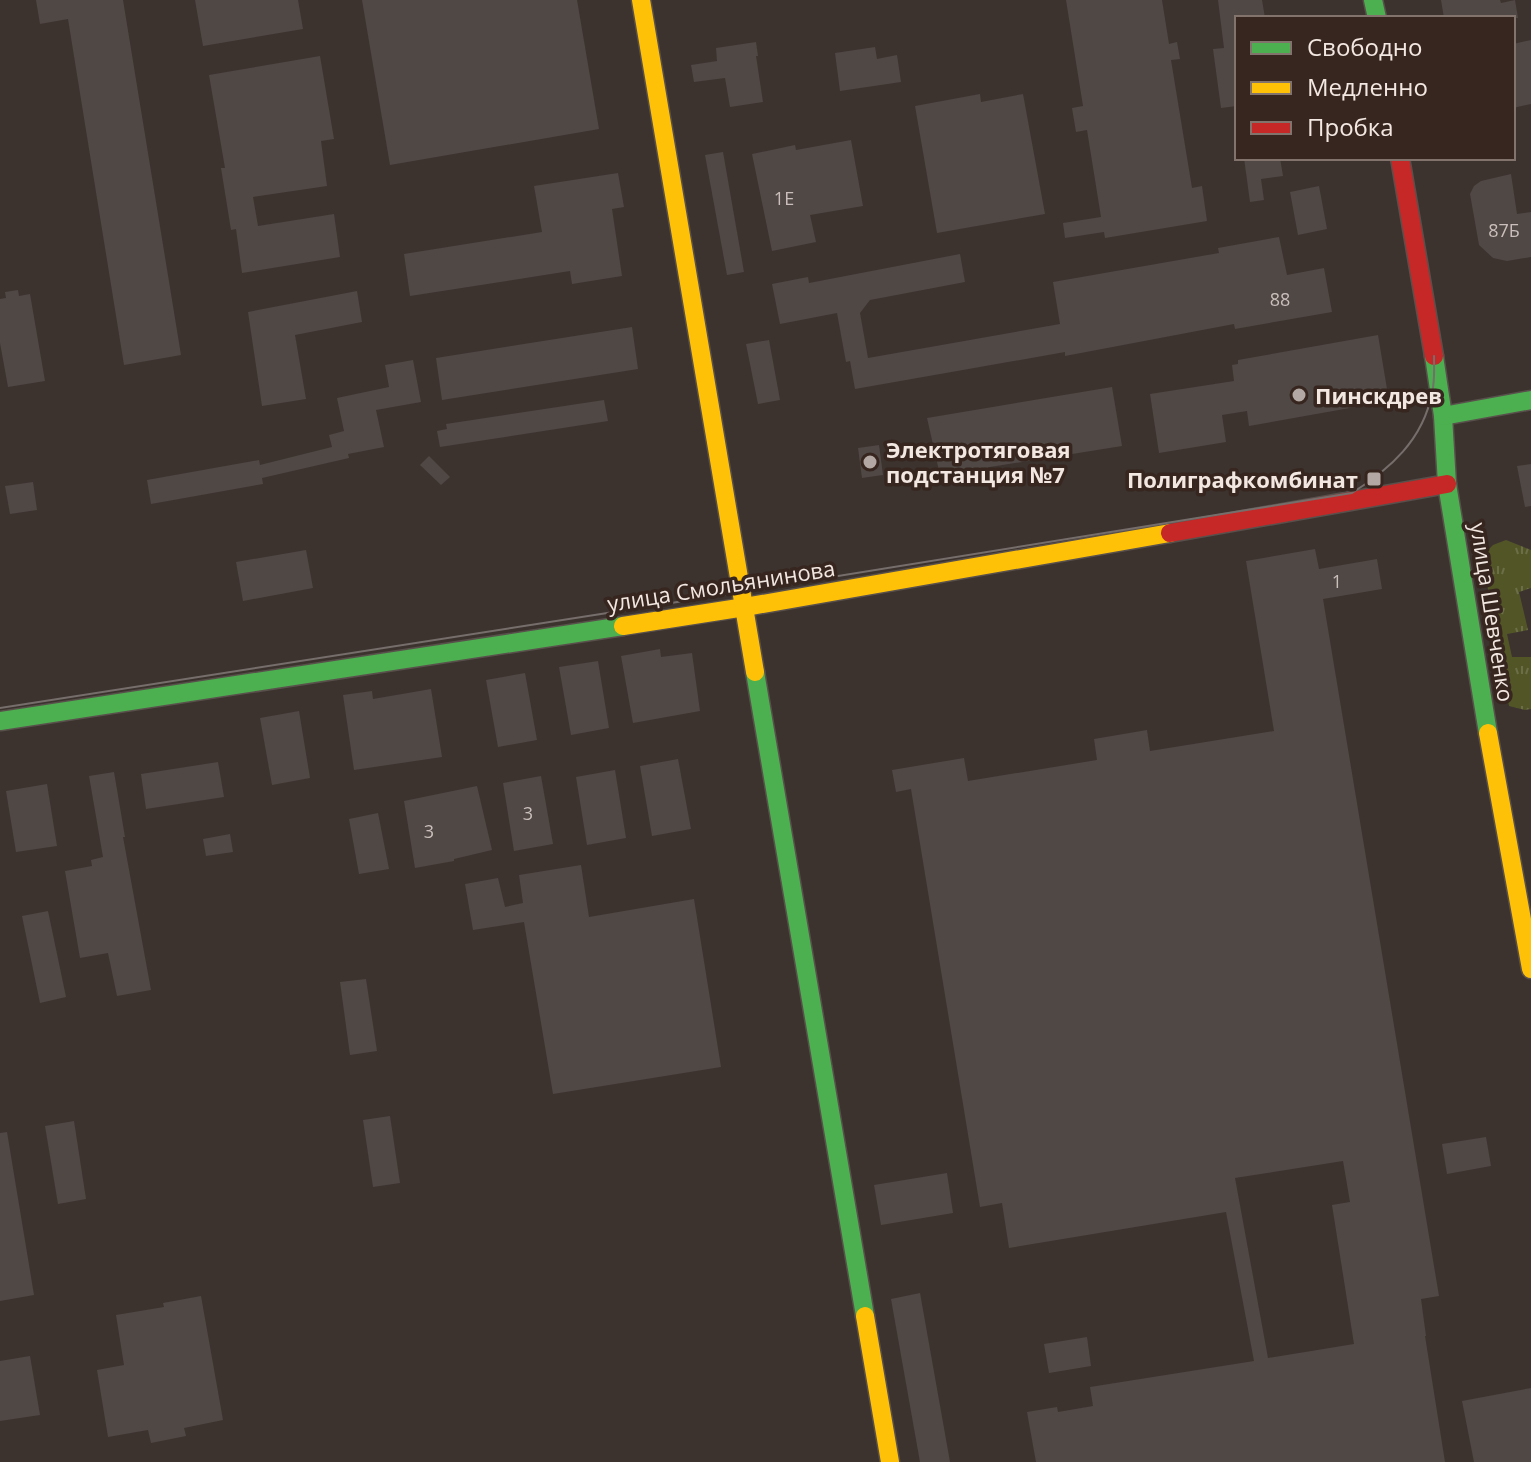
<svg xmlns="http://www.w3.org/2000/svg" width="1531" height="1462" font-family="'Open Sans',sans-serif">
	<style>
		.grass { fill: url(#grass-tufts) }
		.building { fill: #504845; fill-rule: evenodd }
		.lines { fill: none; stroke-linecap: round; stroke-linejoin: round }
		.fast-casing { stroke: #59504c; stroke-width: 21 }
		.slow-casing { stroke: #59504c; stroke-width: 21 }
		.jam-casing { stroke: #59504c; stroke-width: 21 }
		.fast { stroke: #4caf50; stroke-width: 18 }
		.slow { stroke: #ffc107; stroke-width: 18 }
		.jam { stroke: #c62828; stroke-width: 18 }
		.tram { stroke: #766e6b; stroke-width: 2 }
		.poi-dot { fill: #b3a8a3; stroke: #37261f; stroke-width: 3 }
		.labels { text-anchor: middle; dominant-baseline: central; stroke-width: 7; stroke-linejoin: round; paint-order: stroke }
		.number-label { font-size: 18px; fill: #cabfbb }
		.poi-label { font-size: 22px; font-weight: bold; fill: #f3e7e2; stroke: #37261f; text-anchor: start }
		.street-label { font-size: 22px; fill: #f3e7e2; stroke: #37261f }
	</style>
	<defs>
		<pattern id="grass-tufts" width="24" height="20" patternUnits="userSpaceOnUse" patternTransform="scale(2)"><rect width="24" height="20" fill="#525627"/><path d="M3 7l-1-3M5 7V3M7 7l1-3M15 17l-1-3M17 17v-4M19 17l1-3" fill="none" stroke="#6b6e46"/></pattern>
	</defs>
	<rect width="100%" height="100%" fill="#3c332f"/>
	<!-- grass -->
	<path class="grass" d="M1506,540L1531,550V588L1519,592L1528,630L1507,634L1512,657H1531V709L1525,710L1509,706L1482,556L1493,545Z"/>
	<!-- building -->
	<g class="building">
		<path d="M36,0H123L181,355L124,365L68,19L40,24Z"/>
		<path d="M195,0H298L303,29L203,46Z"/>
		<path d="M362,0H577L599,129L390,165Z"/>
		<path d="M1066,0H1162L1169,44L1177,42L1180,59L1171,60L1192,188L1202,186L1207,221L1105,238L1104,232L1065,238L1063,223L1101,217L1087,130L1076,132L1072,108L1083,106Z"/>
		<path d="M1218,0H1262L1265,18H1237V106L1221,108L1213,49L1224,48Z"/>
		<path d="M1441,0H1500L1501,3L1515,0L1518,18H1444Z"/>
		<path d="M1531,40V104L1513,108V44Z"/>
		<path d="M756,42L758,56H756L763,102L730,107L725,78L694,82L691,65L717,61L716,48Z"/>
		<path d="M875,47L877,59L897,55L901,82L840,91L835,53Z"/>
		<path d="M320,56L334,139L321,141L327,186L253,197L258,226L334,214L340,257L242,273L236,229L231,230L221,168H225L209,75Z"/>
		<path d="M980,94L981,102L1023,94L1045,214L937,233L915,106Z"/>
		<path d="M851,140L863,206L810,215L816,242L772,251L752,154L795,145L796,150Z"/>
		<path d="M723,152L744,272L727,275L705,155Z"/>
		<path d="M1244,158H1280L1283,176L1261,179L1264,200L1250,202Z"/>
		<path d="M618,173L624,207L612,209L622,276L572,284L570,271L410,296L404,254L542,232L534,186Z"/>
		<path d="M1511,174L1517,214L1531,212V257L1507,261L1493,258L1479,245L1470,194L1474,186L1481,181Z"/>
		<path d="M1319,186L1327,229L1298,235L1290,192Z"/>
		<path d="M1279,237L1287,275L1324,268L1332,312L1235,329L1234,324L1065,356V352L855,389L850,361L846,362L837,313L780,324L772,284L808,277L809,283L960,254L965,282L870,300L860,313L868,358L1060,324L1053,282L1219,253L1218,248Z"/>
		<path d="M18,290L19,296L30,294L45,381L8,387L0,343V299L6,298L5,292Z"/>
		<path d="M357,291L362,322L295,335L306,399L262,406L248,312Z"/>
		<path d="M632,327L638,369L442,400L436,358Z"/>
		<path d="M1378,335L1389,401L1249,426L1247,411L1222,415L1226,442L1159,453L1150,394L1234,381L1232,365L1238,364V360Z"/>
		<path d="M769,340L780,400L758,404L746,344Z"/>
		<path d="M413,360L421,402L376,410L384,447L348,454L349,458L262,478L263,484L151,504L147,480L259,460L260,465L332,447L329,435L344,431L337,398L389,387L385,365Z"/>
		<path d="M1112,387L1122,446L940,475L927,418Z"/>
		<path d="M604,400L608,421L440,447L437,431L447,429L446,424Z"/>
		<path d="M879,445L883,475L862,478L858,448Z"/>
		<path d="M429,456L450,477L441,485L420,465Z"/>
		<path d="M1531,464V506L1525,507L1517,466Z"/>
		<path d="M33,482L37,510L10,514L5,486Z"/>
		<path d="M1315,549L1319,569L1377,559L1382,589L1323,599L1439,1296L1421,1299L1426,1336H1425L1445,1462H1036L1027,1412L1057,1407L1058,1412L1093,1406L1090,1387L1254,1361L1226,1212L1009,1248L1002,1203L980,1207L911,789L896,792L892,770L964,758L968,781L1097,760L1094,739L1147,730L1150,751L1274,731L1246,561ZM1343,1161L1350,1202L1332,1205L1354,1344L1268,1358L1235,1178Z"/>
		<path d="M306,550L313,588L243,601L236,562Z"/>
		<path d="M660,649L661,657L692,653L700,711L633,723L621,656Z"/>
		<path d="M598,661L609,728L571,735L559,667Z"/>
		<path d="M525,673L537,740L498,747L486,680Z"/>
		<path d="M431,689L442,757L354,770L343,695L372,691L373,699Z"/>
		<path d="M299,711L310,778L272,785L260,718Z"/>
		<path d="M678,759L691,829L652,836L640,766Z"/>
		<path d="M218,762L224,797L146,809L141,774Z"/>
		<path d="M615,770L626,838L587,845L576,777Z"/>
		<path d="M114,772L125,837H123L151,990L117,996L108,953L80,958L65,871L92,866L91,860L103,857L89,776Z"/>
		<path d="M541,776L553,844L514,851L503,783Z"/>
		<path d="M47,784L57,846L16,852L6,791Z"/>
		<path d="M477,786L492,850L454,859V861L415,868L404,801Z"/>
		<path d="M378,813L389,869L359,874L349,819Z"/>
		<path d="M230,834L233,852L206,856L203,839Z"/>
		<path d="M581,865L589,917L694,899L721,1067L553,1094L524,922L473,930L465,884L498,878L505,907L523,903L519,875Z"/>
		<path d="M48,911L66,997L40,1003L22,916Z"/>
		<path d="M366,979L377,1051L350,1055L340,982Z"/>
		<path d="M390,1116L400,1183L373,1187L363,1120Z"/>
		<path d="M74,1121L86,1199L58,1204L45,1126Z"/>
		<path d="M7,1132L34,1295L0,1301V1133Z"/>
		<path d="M1486,1137L1491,1166L1447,1174L1442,1144Z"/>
		<path d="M947,1173L953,1213L881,1225L874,1185Z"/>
		<path d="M920,1293L950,1462H920L891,1299Z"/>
		<path d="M201,1296L223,1420L184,1428L186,1436L151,1443L148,1430L108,1437L97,1370L124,1365L116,1315L164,1307L163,1303Z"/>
		<path d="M1087,1337L1091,1366L1049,1373L1044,1344Z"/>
		<path d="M30,1356L40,1415L0,1421V1361Z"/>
		<path d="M1531,1388V1462H1474L1462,1401Z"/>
	</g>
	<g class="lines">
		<defs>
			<g id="fast">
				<path d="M1373,0L1377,18"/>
				<path d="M1434,356L1443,416L1447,484L1488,733"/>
				<path d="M1443,416L1531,400"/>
				<path d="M755,672L865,1316"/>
				<path d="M0,721L623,626"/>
			</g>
			<g id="slow">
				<path d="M641,0L755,672"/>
				<path d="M623,626L745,607L1170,533"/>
				<path d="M1488,733L1531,969"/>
				<path d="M865,1316L890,1462"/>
			</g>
			<g id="jam">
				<path d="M1400,158L1434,356"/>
				<path d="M1170,533L1447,484"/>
			</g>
		</defs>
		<!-- fast casing -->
		<use href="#fast" class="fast-casing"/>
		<!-- slow casing -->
		<use href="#slow" class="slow-casing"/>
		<!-- jam casing -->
		<use href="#jam" class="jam-casing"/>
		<!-- fast -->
		<use href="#fast" class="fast"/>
		<!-- slow -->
		<use href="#slow" class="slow"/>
		<!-- jam -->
		<use href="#jam" class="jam"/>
		<!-- tram -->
		<path class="tram" d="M0,708L665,604L1352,493C1390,469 1423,440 1432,393C1435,381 1434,368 1434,356"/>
	</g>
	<!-- markers -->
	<g class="poi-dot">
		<circle cx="1299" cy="395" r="8"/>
		<circle cx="870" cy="462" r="8"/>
		<rect x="1366" y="471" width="16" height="16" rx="4"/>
	</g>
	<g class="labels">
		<!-- number labels -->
		<g class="number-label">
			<text x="784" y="198">1Е</text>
			<text x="1504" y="230">87Б</text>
			<text x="1280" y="299">88</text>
			<text x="1337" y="581">1</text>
			<text x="528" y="813">3</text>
			<text x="429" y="831">3</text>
		</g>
		<!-- poi labels -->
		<g class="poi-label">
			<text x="1315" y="395">Пинскдрев</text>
			<text x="886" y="449">Электротяговая<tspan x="886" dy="25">подстанция №7</tspan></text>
			<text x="1358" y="479" text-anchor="end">Полиграфкомбинат</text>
		</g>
		<!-- street labels -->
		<g class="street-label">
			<text transform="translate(721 585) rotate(-9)">улица Смольянинова</text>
			<text transform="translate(1493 612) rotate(81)">улица Шевченко</text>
		</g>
	</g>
	<!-- legend -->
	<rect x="1235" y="16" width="280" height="144" fill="#37261f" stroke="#82736d" stroke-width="2"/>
	<rect x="1251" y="42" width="40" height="12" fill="#4caf50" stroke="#82736d" stroke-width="2"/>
	<text x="1307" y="56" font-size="24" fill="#f3e7e2">Свободно</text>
	<rect x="1251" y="82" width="40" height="12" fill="#ffc107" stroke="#82736d" stroke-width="2"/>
	<text x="1307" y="96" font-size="24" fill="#f3e7e2">Медленно</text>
	<rect x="1251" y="122" width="40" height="12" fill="#c62828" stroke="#82736d" stroke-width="2"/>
	<text x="1307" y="136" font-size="24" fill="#f3e7e2">Пробка</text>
</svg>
